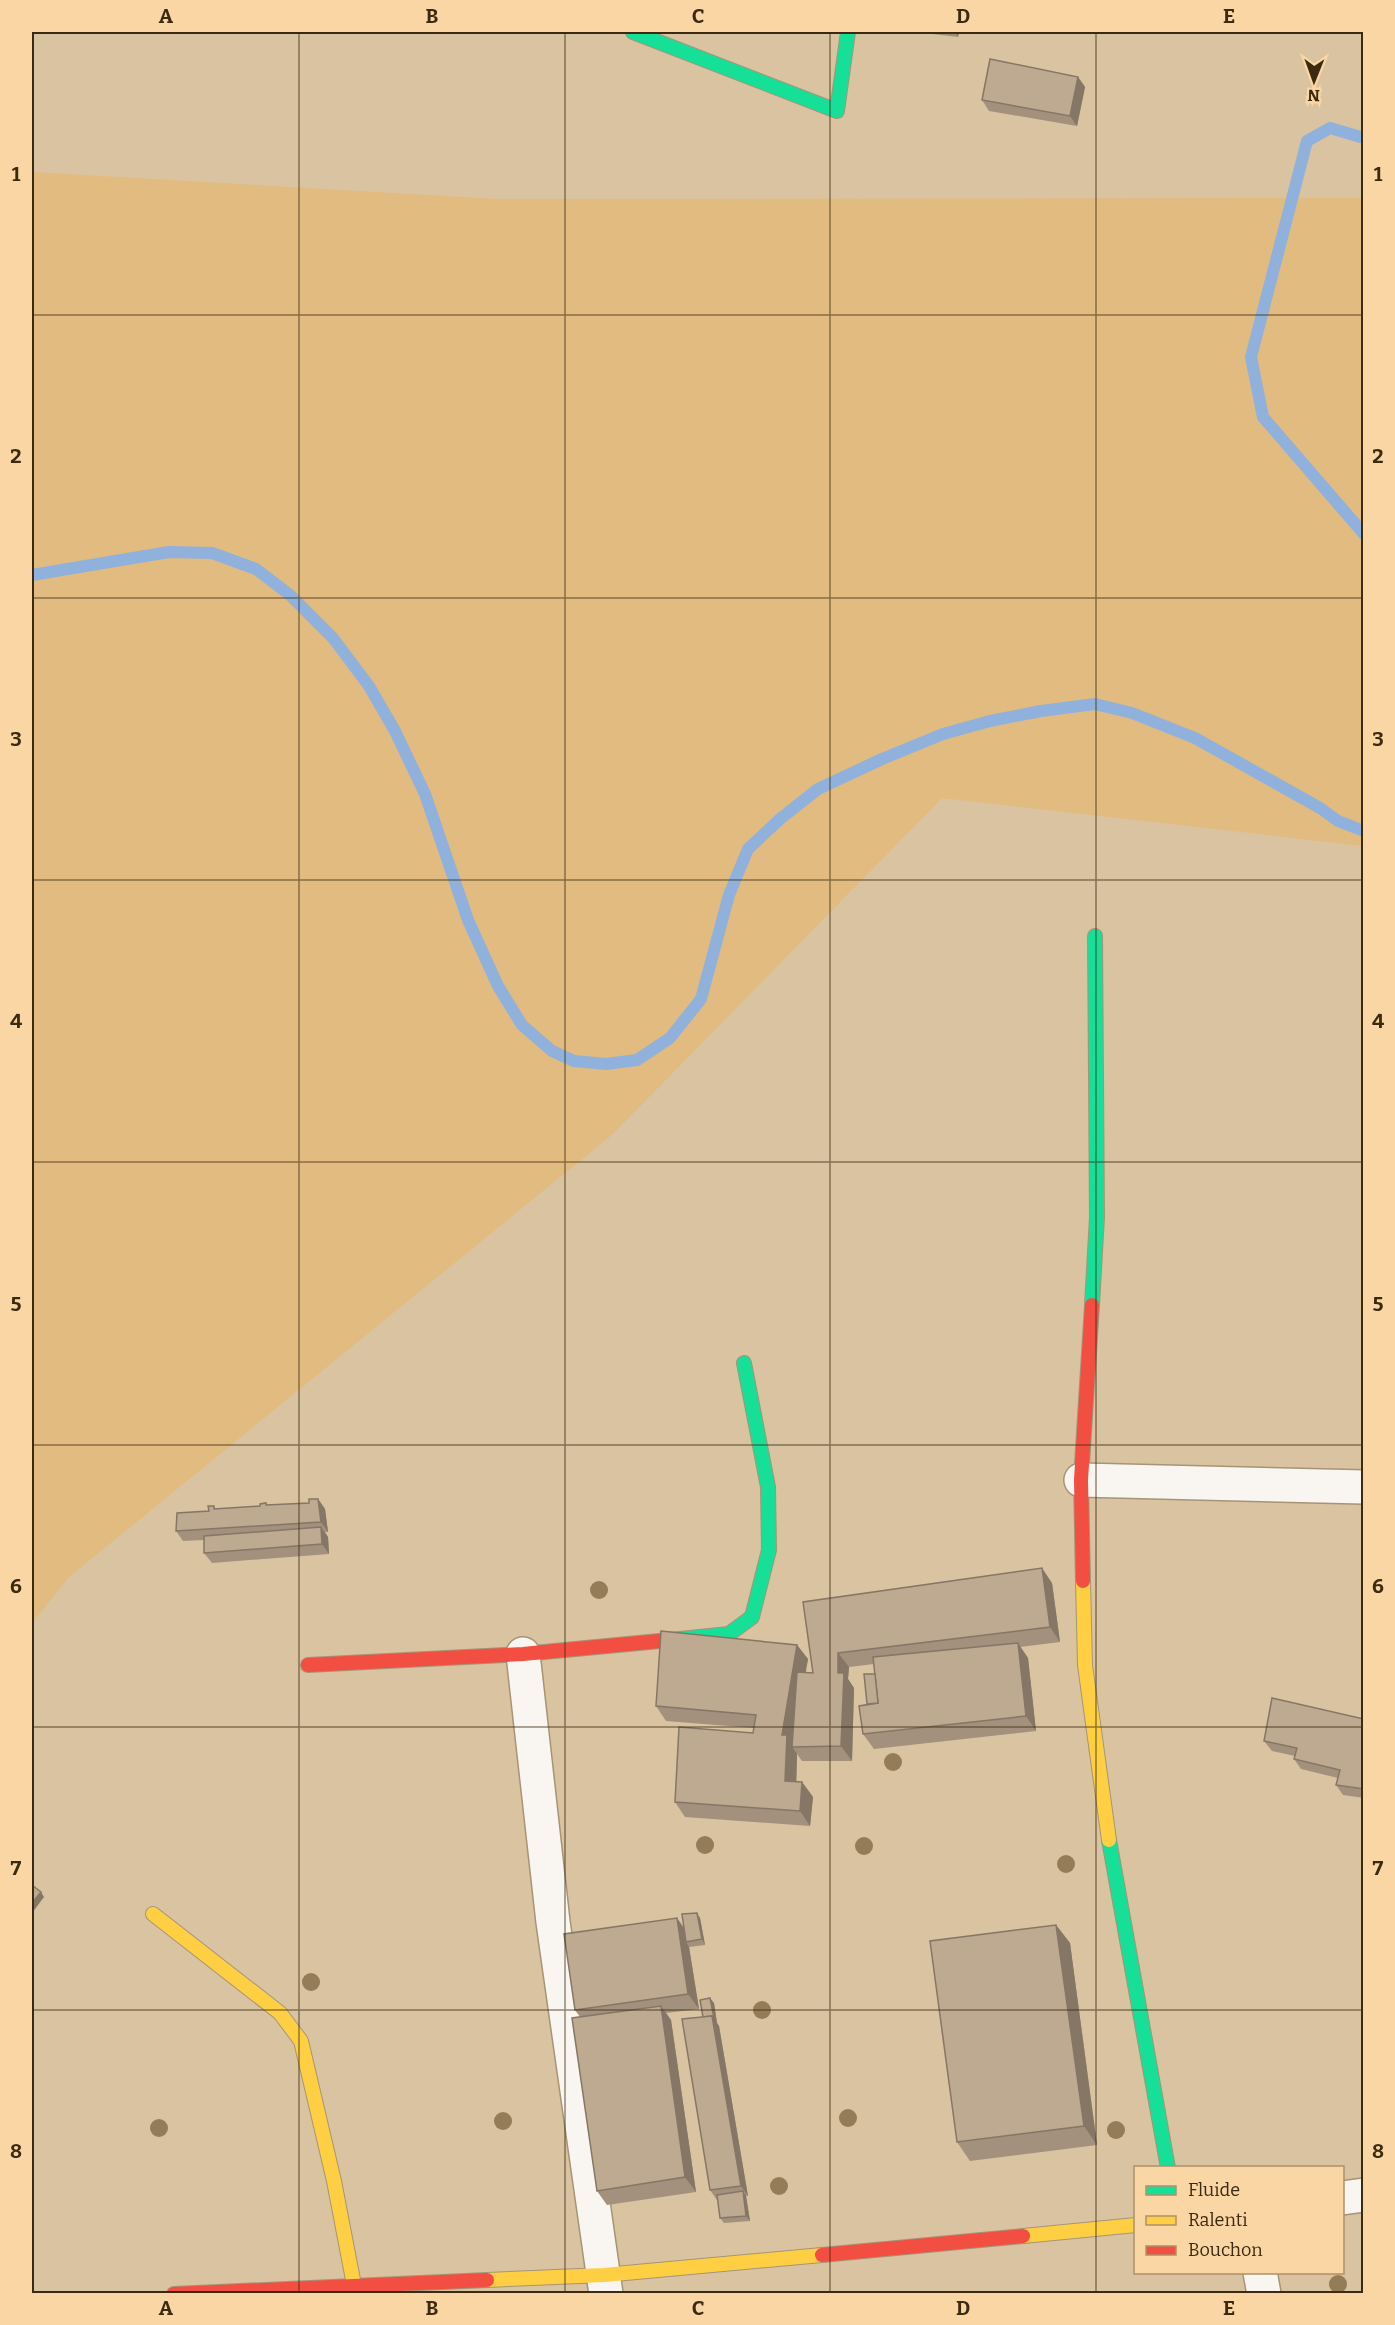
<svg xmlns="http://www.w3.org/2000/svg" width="1395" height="2325" font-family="Bitter,serif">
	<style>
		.green { fill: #e2bb81 }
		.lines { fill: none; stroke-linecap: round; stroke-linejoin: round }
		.stream { stroke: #90b1db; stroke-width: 12 }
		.street-casing { stroke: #a69477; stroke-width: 36 }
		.fast-casing { stroke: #a69477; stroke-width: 16 }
		.slow-casing { stroke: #a69477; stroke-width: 16 }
		.jam-casing { stroke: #a69477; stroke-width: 16 }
		.street { stroke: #f9f6f1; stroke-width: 33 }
		.fast { stroke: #16e098; stroke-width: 14 }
		.slow { stroke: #ffcf43; stroke-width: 14 }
		.jam { stroke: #f24e42; stroke-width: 14 }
		.tree { fill: #947c58 }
		.wall { fill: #a3917d }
		.shaded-wall { fill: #857666 }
		.building { fill: #bea991; stroke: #857666; stroke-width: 1.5 }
		.grid { fill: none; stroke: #3b2a10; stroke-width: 1.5; stroke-opacity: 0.55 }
		.neatline { fill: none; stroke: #3b2a10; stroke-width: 2 }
		.grid-label { font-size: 20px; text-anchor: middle; font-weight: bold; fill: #3b2a10 }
	</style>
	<rect width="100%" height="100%" fill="#dac3a0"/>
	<!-- green -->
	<path class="green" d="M32,172L497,199L1363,198V846L942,798L613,1134L69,1577L32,1623Z"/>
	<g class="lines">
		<!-- stream -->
		<g class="stream">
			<path d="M1364,138L1330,128L1307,141L1251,357L1263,417L1364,534"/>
			<path d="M32,575L169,552L212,553L256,569L290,595L333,638L369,686L395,731L425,794L468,920L498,986L522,1025L552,1051L574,1061L606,1064L637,1060L670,1038L701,999L729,895L748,849L780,819L818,789L882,759L943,734L990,721L1041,711L1095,704L1132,713L1195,738L1320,808L1338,821L1364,831"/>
		</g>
		<defs>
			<g id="street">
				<path d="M1081,1480L1364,1487"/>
				<path d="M523,1654L553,1922L606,2294"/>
				<path d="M1342,2198L1364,2195"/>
				<path d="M1260,2272L1264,2294"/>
			</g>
			<g id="fast">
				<path d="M633,32L837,111L848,32"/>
				<path d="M1092,1305L1097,1217L1095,936"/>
				<path d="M670,1640L729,1634L752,1617L769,1550L768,1487L744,1363"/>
				<path d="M1109,1840L1168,2168"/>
			</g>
			<g id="slow">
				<path d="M1083,1581L1085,1665L1109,1840"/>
				<path d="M153,1914L280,2013L301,2041L334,2181L354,2285"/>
				<path d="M1023,2236L1136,2225"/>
				<path d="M487,2280L604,2275L822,2255"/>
			</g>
			<g id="jam">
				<path d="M1083,1581L1081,1480L1092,1305"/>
				<path d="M308,1665L523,1654L670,1640"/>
				<path d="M822,2255L1023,2236"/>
				<path d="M174,2294L487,2280"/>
			</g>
		</defs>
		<!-- street casing -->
		<use href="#street" class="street-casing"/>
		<!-- fast casing -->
		<use href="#fast" class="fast-casing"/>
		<!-- slow casing -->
		<use href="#slow" class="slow-casing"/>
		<!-- jam casing -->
		<use href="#jam" class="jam-casing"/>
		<!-- street -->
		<use href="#street" class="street"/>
		<!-- fast -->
		<use href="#fast" class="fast"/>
		<!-- slow -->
		<use href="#slow" class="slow"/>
		<!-- jam -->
		<use href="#jam" class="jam"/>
	</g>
	<!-- trees -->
	<g class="tree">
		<circle cx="599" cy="1590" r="9"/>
		<circle cx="893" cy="1762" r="9"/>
		<circle cx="705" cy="1845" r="9"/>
		<circle cx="864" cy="1846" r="9"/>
		<circle cx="1066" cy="1864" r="9"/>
		<circle cx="311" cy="1982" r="9"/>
		<circle cx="762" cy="2010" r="9"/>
		<circle cx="848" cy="2118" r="9"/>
		<circle cx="503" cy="2121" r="9"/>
		<circle cx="159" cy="2128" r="9"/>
		<circle cx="1116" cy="2130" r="9"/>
		<circle cx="779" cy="2186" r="9"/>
		<circle cx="1338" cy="2284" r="9"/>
	</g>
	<!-- wall -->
	<g class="wall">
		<path d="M915,32H959L958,37Z"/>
		<path d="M1078,77L1085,87L1077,126L989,111L982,100Z"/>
		<path d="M318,1499L325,1509L328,1532H325L328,1537L329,1554L212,1563L204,1553V1540L183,1541L176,1531L209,1511L216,1509L309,1503Z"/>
		<path d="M1052,1583L1060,1642L1020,1647L1028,1658L1036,1731L874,1749L863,1734L867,1704L875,1673L874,1664L849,1667L848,1679L854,1688L852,1761H802L797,1754L796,1782H802L813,1797L810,1826L685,1817L675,1802L753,1733L754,1728L666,1721L656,1706L797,1645L808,1659L805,1672L813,1673L803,1602Z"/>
		<path d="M1364,1719V1798L1343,1795L1336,1785L1338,1778L1301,1769L1294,1759L1295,1756L1272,1751L1264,1741Z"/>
		<path d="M677,1918L684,1928L700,1918L705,1945L689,1947L699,2009L666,2013L671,2020L696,2192L607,2205L597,2191L580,2017L575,2010Z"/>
		<path d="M1056,1925L1070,1943L1097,2145L970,2161L957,2142Z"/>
		<path d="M714,2003L717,2023L719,2026L748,2196H746L750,2221L724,2223L720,2218L718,2200H717L710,2190Z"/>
	</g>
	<!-- shaded-wall -->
	<g class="shaded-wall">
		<path d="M955,32H959L958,37Z"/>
		<path d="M1078,77L1085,87L1077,126L1070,116Z"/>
		<path d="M318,1499L325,1509L328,1532L321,1522Z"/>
		<path d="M321,1527L328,1537L329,1554L322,1544Z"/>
		<path d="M1042,1568L1052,1583L1060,1642L1050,1627Z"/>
		<path d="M1018,1643L1028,1658L1036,1731L1026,1716Z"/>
		<path d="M797,1645L808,1659L793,1748L797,1754L796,1795L785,1781L782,1735Z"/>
		<path d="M838,1653L849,1667L848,1679L854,1688L852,1761L841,1746L838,1673Z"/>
		<path d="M802,1782L813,1797L810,1826L800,1811Z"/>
		<path d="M41,1892L44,1897L32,1913V1903Z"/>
		<path d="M697,1913L700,1918L705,1945L702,1939Z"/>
		<path d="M677,1918L687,1933L686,1942L689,1947L699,2009L688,1994Z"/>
		<path d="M1056,1925L1070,1943L1097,2145L1084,2126Z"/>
		<path d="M710,1998L714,2003L717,2023L719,2026L748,2196L741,2186L712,2016Z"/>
		<path d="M661,2006L671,2020L696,2192L685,2177Z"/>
		<path d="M743,2191L746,2196L750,2221L746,2216Z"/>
	</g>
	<!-- building -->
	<g class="building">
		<path d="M990,59L1078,77L1070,116L982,100Z"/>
		<path d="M309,1499H318L321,1522L176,1531L177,1513L209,1511L208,1506H214V1509L260,1506V1504L266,1503V1505L309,1503Z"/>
		<path d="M321,1527L322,1544L204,1553V1536Z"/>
		<path d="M1042,1568L1050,1627L838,1653V1673H844L841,1746L792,1747L797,1672L813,1673L803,1602Z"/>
		<path d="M661,1631L797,1645L782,1735H787L785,1781L802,1782L800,1811L675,1802L679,1727L753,1733L756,1715L656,1706Z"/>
		<path d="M1018,1643L1026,1716L863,1734L859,1706L878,1703L873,1657Z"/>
		<path d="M864,1674H875L878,1703L867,1704Z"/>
		<path d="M1272,1698L1364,1719V1789L1336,1785L1340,1770L1294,1759L1297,1748L1264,1741Z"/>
		<path d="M32,1885L41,1892L32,1903Z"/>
		<path d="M697,1913L702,1939L686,1942L682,1914Z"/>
		<path d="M677,1918L688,1994L575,2010L564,1934Z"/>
		<path d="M1056,1925L1084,2126L957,2142L930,1941Z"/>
		<path d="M710,1998L714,2018L712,2016L703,2017L700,2000Z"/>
		<path d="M661,2006L685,2177L597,2191L572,2018Z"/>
		<path d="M712,2016L741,2186L710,2190L682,2019Z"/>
		<path d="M743,2191L746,2216L720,2218L717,2195Z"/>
	</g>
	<!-- grid -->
	<path class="grid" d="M299,32V2294M565,32V2294M830,32V2294M1096,32V2294M32,315H1364M32,598H1364M32,880H1364M32,1162H1364M32,1445H1364M32,1727H1364M32,2010H1364"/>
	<!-- border -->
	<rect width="1395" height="2325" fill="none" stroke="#fad6a4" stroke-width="66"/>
	<!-- legend -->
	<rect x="1134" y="2166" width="210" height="108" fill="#fad6a4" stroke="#ae9169" stroke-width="1.5"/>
	<rect x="1146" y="2186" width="30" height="9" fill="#16e098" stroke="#ae9169" stroke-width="1.5"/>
	<text x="1188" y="2196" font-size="18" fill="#3b2a10">Fluide</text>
	<rect x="1146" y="2216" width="30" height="9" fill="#ffcf43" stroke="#ae9169" stroke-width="1.5"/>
	<text x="1188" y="2226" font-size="18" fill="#3b2a10">Ralenti</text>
	<rect x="1146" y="2246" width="30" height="9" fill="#f24e42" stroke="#ae9169" stroke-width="1.5"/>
	<text x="1188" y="2256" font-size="18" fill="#3b2a10">Bouchon</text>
	<!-- north arrow -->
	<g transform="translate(1314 81) rotate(181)" stroke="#fad6a4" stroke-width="4.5" paint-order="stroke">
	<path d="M0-4.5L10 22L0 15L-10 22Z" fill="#3b2a10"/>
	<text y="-9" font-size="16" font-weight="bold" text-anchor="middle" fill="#3b2a10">N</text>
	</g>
	<rect x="33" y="33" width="1329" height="2259" class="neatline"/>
	<g class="grid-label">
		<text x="166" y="23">A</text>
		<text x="432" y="23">B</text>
		<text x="698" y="23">C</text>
		<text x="963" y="23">D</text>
		<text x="1229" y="23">E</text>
		<text x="16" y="181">1</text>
		<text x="1378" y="181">1</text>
		<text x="16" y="463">2</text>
		<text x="1378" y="463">2</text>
		<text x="16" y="746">3</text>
		<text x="1378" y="746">3</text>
		<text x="16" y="1028">4</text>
		<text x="1378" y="1028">4</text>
		<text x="16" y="1311">5</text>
		<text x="1378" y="1311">5</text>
		<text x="16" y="1593">6</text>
		<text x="1378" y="1593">6</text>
		<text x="16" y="1875">7</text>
		<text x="1378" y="1875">7</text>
		<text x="16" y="2158">8</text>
		<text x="1378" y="2158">8</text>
		<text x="166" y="2315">A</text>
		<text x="432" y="2315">B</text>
		<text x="698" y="2315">C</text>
		<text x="963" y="2315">D</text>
		<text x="1229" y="2315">E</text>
	</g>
</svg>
